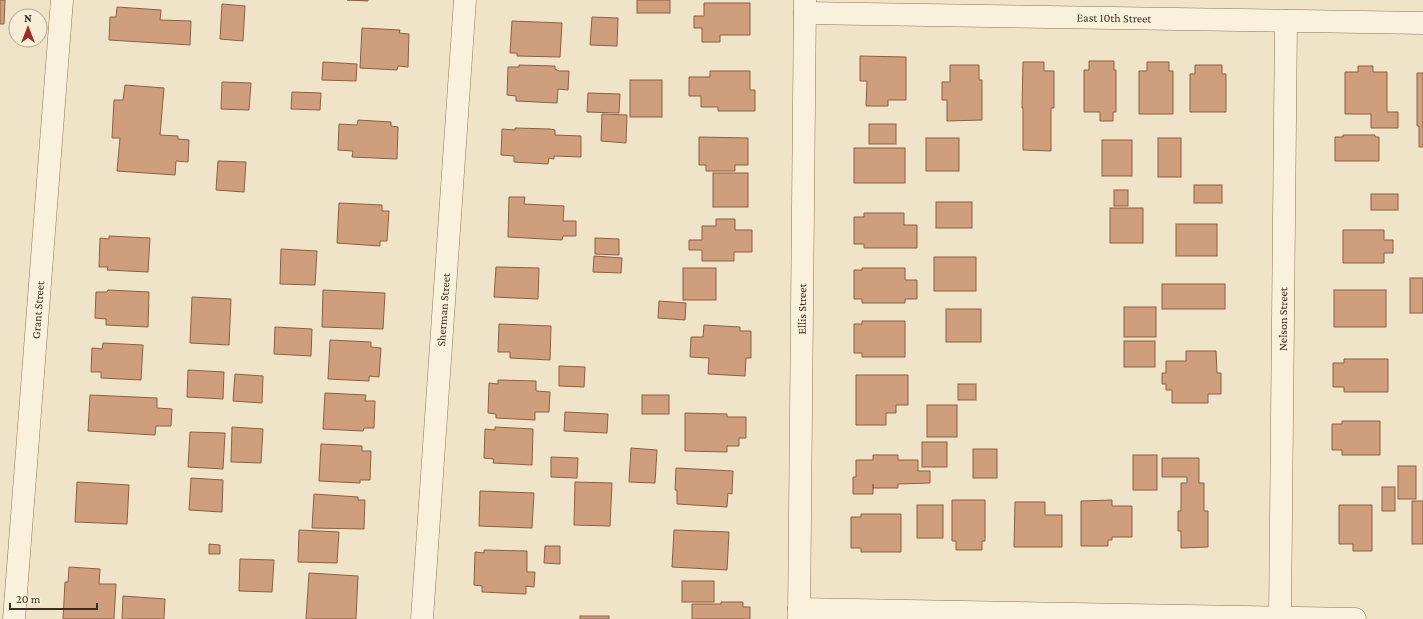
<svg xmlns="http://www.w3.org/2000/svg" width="1423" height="619" font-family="'Crimson Pro',serif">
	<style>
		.building { fill: #cf9f7d; stroke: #8d5f41 }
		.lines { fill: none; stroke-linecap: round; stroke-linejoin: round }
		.street-casing { stroke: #8d765c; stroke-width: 23 }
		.street { stroke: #faf1dc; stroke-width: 22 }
		.labels { text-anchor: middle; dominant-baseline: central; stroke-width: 3; stroke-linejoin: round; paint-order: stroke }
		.street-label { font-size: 12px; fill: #3d2e20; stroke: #f7eed8 }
	</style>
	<rect width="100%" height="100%" fill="#f0e4c8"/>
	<!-- building -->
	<g class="building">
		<path d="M0,0H5L4,24H0Z"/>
		<path d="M347,0H368V1Z"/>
		<rect x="637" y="0" width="33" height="13"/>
		<path d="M704,3H750V35H720V42H702V28H694V16H704Z"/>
		<path d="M222,4L245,6L243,41L220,39Z"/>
		<path d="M117,7L161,10L160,20L191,21L190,45L109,40L110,17H116Z"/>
		<path d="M592,17L618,18L617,46L590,45Z"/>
		<path d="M512,21L562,23L560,57L517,56V53H510Z"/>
		<path d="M362,28L400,30L399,33L409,34L408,67L398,66L397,70L360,68Z"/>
		<path d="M860,56L906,57V100H888V106H866L867,81H860Z"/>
		<path d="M1089,61H1114V70H1116V112H1113V121H1100V112H1084V70H1089Z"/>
		<path d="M323,62L357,64L356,81L322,80Z"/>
		<path d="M1023,62H1044V71H1054V108H1051V151L1023,150V108H1022Z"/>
		<path d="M1147,62H1169V71H1173V114H1139V71H1147Z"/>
		<path d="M519,65L555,66V69L559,71H569L568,90L558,89L557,103L516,101V96L507,95L508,67H519Z"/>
		<path d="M950,65H979V80H982V120L947,121V100H942V82H950Z"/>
		<path d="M1195,65H1222V74H1226V112H1190V74H1195Z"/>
		<path d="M1358,66H1373V72H1387V112H1398V128H1371V114H1345V72H1358Z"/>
		<path d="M710,71H750V90H755V111H718V107H701V96H689V77H710Z"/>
		<path d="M1417,73H1423V147H1419V126H1417Z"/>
		<rect x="630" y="80" width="32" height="37"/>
		<path d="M222,82L251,83L249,110L221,109Z"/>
		<path d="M125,85L164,88L160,135L178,136V139L189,140L188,162L176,161L175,175L117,171L120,138H112L114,100H123Z"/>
		<path d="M292,92L321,93L320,110L291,109Z"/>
		<path d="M588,93L620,94L619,113L587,112Z"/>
		<path d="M602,114L627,115L626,143L601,141Z"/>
		<path d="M358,120L391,122V126L398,127L397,159L352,157L353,151L338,150L339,124L357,125Z"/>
		<rect x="869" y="124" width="27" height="20"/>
		<path d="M515,128L550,129L555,130V135L581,136V157L554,156V159L549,158L548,164L514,162V156L501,155L502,129L515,130Z"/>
		<path d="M1343,135H1375V137H1379V161H1335V137H1343Z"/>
		<path d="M699,137L748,138V165H735V171H706V165H699Z"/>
		<rect x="926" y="138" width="33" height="33"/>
		<rect x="1158" y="138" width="23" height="39"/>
		<rect x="1102" y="140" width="30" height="36"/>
		<rect x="854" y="148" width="51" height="35"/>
		<path d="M218,161L246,162L244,192L216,190Z"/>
		<rect x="713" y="173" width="35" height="34"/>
		<rect x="1194" y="185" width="28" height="18"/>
		<rect x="1114" y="190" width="14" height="16"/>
		<rect x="1371" y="194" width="27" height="16"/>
		<path d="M509,197H525L524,204L564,206L563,221H576V236H563L562,240L508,237Z"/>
		<rect x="936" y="202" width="36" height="26"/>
		<path d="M339,203L382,205V211H389L387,241H380V246L337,243Z"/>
		<rect x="1110" y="208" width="33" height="35"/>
		<path d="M864,213H904V225H917V248H864V244H854V217H864Z"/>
		<path d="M716,219H735V230H752V252H734V261H702V250H689V240H702V226H716Z"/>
		<rect x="1176" y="224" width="41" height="32"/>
		<path d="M1343,230H1384V240H1393V253H1384V263H1343Z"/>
		<path d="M109,236L150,238L148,272L107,270L108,267H99L100,238L109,239Z"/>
		<path d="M595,238L619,239V255L595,254Z"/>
		<path d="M281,249L317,251L315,285L280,284Z"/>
		<path d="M594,256L622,258L621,273L593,272Z"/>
		<rect x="934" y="257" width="42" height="34"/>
		<path d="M496,267L539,268L538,299L494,297Z"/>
		<rect x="683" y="268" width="33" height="32"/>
		<path d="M862,268H905V280H917V299H905V303H862V299H854V270H862Z"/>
		<rect x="1410" y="278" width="13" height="35"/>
		<rect x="1162" y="284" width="63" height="25"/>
		<path d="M108,290L149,292L148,327L106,325V319L95,318L96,292H107Z"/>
		<path d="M323,290L385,293L383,329L322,327Z"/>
		<rect x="1334" y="290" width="52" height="37"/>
		<path d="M192,297L231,299L229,345L190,343Z"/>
		<path d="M659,301L686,303L685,320L658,318Z"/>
		<rect x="1124" y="307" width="32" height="30"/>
		<rect x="946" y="309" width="35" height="33"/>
		<path d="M862,321H905V357H862V353H854V324H862Z"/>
		<path d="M499,324L551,326L550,360L510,358V352H498Z"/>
		<path d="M704,325L740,327V331H751V358H746L745,376L708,374L709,358L690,357L691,337H703Z"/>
		<path d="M275,327L312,329L311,356L274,354Z"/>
		<path d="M330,340L371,342V347L381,348L379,377L369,376V381L328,379Z"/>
		<rect x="1124" y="341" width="31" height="26"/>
		<path d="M103,343L143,345L141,380L101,378V372H91L92,348L102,349Z"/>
		<path d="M1186,351H1216L1217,373H1221V394H1208V403H1172V390H1166V384H1162V373H1166V361H1186Z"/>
		<path d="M1344,359H1388V392H1344V387H1333V363H1344Z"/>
		<path d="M559,366L585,367L584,387L559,386Z"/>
		<path d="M188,370L224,372L223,399L187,397Z"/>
		<path d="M235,374L263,376L262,403L233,401Z"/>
		<path d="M856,375H908V405H896V413H886V425H856Z"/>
		<path d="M498,380L536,381V391L550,392L549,412H535V420L496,418V414L488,413L489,383L498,384Z"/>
		<rect x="958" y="384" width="18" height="16"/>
		<path d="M325,393L366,395L365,401H375L374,428H364L363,431L323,429Z"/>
		<path d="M90,395L157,398V408L172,409L171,426H156L155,435L88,431Z"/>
		<rect x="642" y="395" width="27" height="19"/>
		<rect x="927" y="405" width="30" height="32"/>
		<path d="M565,412L608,414L607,433L564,431Z"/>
		<path d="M685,413L727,414V417H746V438H739V446H727V452L685,451Z"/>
		<path d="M1342,421H1380V455H1342V450H1332V424H1342Z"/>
		<path d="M232,427L263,429L261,463L231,462Z"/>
		<path d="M495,427L533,429L532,465L493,463L494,459L484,458L485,429L495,430Z"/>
		<path d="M190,432L225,433L223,469L188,467Z"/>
		<rect x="922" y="442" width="25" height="25"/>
		<path d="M321,444L362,446V451H371L370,480H360V483L319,481Z"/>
		<path d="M631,448L657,450L655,483L629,482Z"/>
		<rect x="973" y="449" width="24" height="29"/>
		<path d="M873,455H898V460H918V471H930V483L898,484V488H873V484V494H853V477H856V460H873Z"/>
		<rect x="1133" y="455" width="24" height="35"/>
		<path d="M551,457L578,458L577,478L551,477Z"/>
		<path d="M1162,458H1199V483H1204V511H1208V547L1181,548V531H1178V511H1181V483H1187V477H1162Z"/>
		<rect x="1398" y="466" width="18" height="33"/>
		<path d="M676,468L733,471L732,494L728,493L727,507L677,504V490H675Z"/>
		<path d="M191,478L223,480L222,512L189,510Z"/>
		<path d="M77,482L129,485L127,524L75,522Z"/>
		<path d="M575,482L612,483L610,526L574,525Z"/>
		<rect x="1382" y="487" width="13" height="24"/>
		<path d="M480,491L534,493L532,528L479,526Z"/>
		<path d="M314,494L358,497V500H365L364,529L312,528Z"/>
		<path d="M952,500H985V541H982V550H956V541H952Z"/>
		<path d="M1112,500V506H1132V537H1112V540H1108V546H1081V501Z"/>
		<rect x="1412" y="501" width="11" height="43"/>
		<path d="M1015,502H1045V515H1062V547H1014Z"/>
		<rect x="917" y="505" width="26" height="33"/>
		<path d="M1339,505H1372V551H1353V544H1339Z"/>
		<path d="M861,514H901V552H861V548H851V517H861Z"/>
		<path d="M299,530L339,532L337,563L298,562Z"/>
		<path d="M674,530L729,532L727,570L672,567Z"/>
		<path d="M209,544L220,545V554H209Z"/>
		<path d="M545,546H560V564L544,563Z"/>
		<path d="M484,550L527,551V572H535L534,587L526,586V594L482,592V586L474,585L475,552L484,553Z"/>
		<path d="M240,559L274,560L272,592L239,591Z"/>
		<path d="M69,567L100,569L99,584H116L114,619H63L65,582H68Z"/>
		<path d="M309,573L358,576L356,619H306Z"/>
		<rect x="682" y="581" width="32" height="21"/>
		<path d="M123,596L165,599L164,619H122Z"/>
		<path d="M721,602H743V607H750V619H692V604H721Z"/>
		<rect x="580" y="616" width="29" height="3"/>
	</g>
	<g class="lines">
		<defs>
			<g id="street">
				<path id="s1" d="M805,13L1423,23"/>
				<path d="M799,609L1355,619"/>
				<path id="s2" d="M1280,618L1286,21"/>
				<path id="s3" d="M14,619L62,0"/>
				<path id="s4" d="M422,619L465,0"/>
				<path id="s5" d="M799,619L805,0"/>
			</g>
		</defs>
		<!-- street casing -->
		<use href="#street" class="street-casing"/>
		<!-- street -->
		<use href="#street" class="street"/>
	</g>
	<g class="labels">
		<!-- street labels -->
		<g class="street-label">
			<text stroke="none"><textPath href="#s1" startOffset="309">East 10th Street</textPath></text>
			<text stroke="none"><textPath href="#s5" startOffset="310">Ellis Street</textPath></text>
			<text stroke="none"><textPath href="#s3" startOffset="310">Grant Street</textPath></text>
			<text stroke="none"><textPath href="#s4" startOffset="310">Sherman Street</textPath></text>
			<text stroke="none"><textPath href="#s2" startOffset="299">Nelson Street</textPath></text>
		</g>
	</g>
	<!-- north arrow -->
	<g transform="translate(28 28)"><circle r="19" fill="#f7eed8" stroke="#ada18e"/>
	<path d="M0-3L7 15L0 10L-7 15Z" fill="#9e2a2b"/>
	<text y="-6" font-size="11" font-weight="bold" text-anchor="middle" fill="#3d2e20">N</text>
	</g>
	<!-- scale -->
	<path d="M10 603v6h87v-6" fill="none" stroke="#3d2e20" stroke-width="2"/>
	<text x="16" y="603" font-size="12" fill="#3d2e20" stroke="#f7eed8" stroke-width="3" paint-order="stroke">20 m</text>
</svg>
